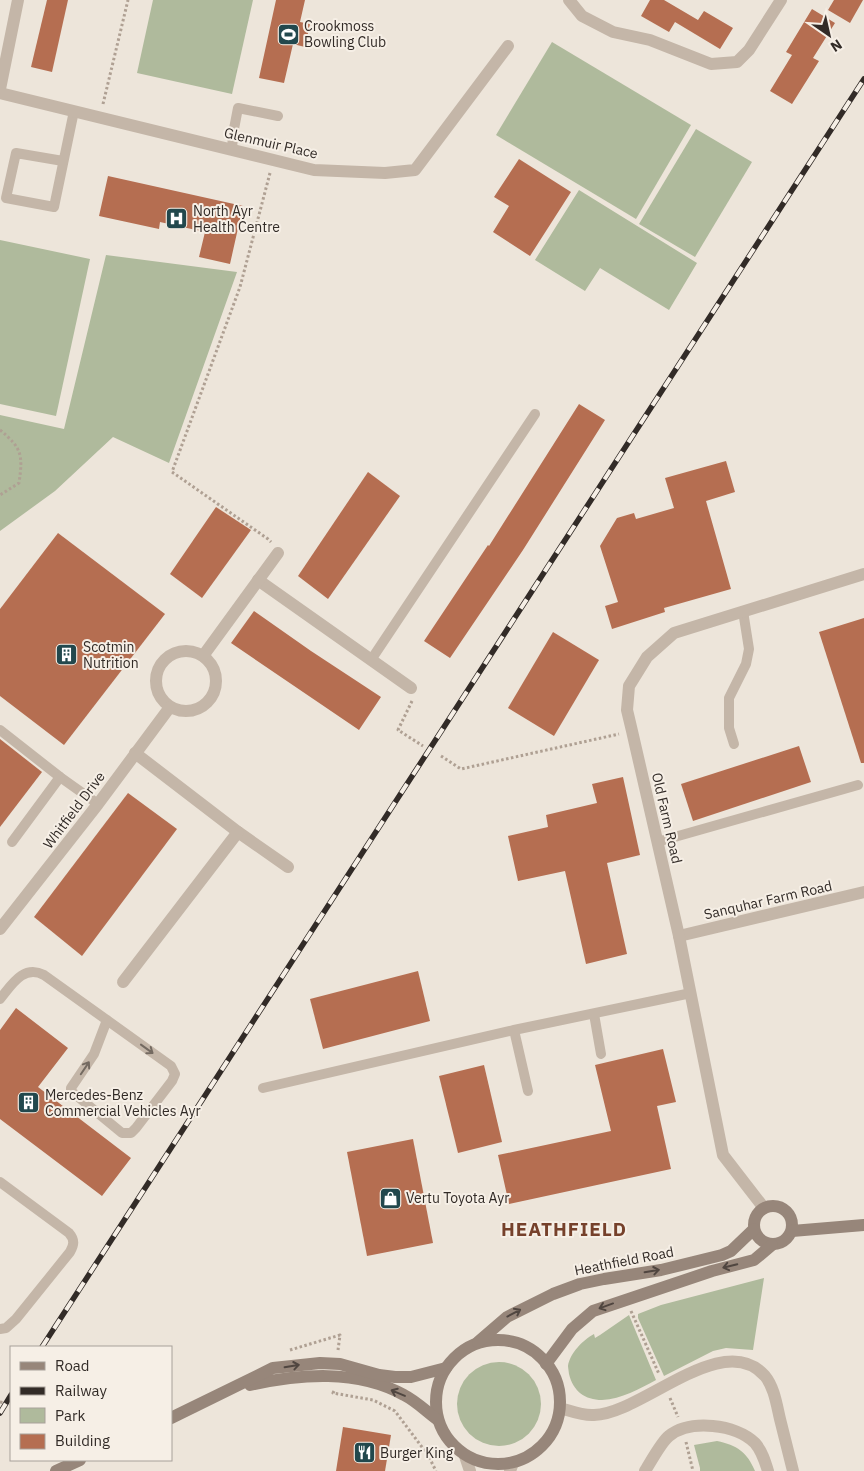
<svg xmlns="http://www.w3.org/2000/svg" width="864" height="1471" font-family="'IBM Plex Sans',sans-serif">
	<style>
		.green { fill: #afba9c }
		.building { fill: #b56e51 }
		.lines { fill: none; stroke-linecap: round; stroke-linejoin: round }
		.path { stroke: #afa093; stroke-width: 3; stroke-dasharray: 2.5 2.5; stroke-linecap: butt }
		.service { stroke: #c4b6a8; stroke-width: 10 }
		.minor { stroke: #c4b6a8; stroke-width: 12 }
		.secondary { stroke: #97867a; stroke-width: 12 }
		.rail-casing { stroke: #322b27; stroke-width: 5.5 }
		.rail { stroke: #f6efe6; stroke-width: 4; stroke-dasharray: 11; stroke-linecap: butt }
		.oneway { stroke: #746a61 }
		.oneway2 { stroke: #504640 }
		.labels { text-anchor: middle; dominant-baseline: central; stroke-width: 4; stroke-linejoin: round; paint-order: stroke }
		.poi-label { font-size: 14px; fill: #322b27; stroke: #f6efe6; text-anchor: start }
		.street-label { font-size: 14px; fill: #322b27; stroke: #f6efe6 }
		.district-label { font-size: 19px; font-weight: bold; letter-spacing: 1px; fill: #76412b; stroke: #f6efe6 }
	</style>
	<rect width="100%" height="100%" fill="#ede5da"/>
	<!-- green -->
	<g class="green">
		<path d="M153,0H253L232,94L137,73Z"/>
		<path d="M552,42L691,125L636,219L496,135Z"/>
		<path d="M696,129L752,162L695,257L639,224Z"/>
		<path d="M579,190L697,263L669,310L600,268L585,291L535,260Z"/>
		<path d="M0,240L90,259L56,416L0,404Z"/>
		<path d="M106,255L237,272L169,463L113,437L55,491L0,531V415L64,429Z"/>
		<path d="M764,1278L753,1350L726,1348L713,1351L664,1376L638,1318V1314L661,1305Z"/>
		<path d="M629,1315L656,1380C639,1389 622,1399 602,1400C585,1400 573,1391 569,1374C569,1373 568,1367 568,1366C570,1353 583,1340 594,1334L595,1338L600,1335Z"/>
		<circle cx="499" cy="1404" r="42"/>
		<path d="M717,1441C737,1445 747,1452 755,1471H700V1468L694,1445Z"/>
	</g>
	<!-- building -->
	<g class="building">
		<path d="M47,0H68L52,72L31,67Z"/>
		<path d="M276,0H305L300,22L310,24L305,47L293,44L284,83L259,78Z"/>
		<path d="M650,0H664L698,20L704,11L733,28L720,49L675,22L669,32L641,16Z"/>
		<path d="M834,0H863L850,23L828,10Z"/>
		<path d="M812,9L835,23L813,58L819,61L792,104L770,91L792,55L786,52Z"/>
		<path d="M519,159L571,192L530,256L493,232L509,206L494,197Z"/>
		<path d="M108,176L243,206L230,264L199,257L205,232L160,222L159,229L99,216Z"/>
		<path d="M579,404L605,420L523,550L450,658L424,641L488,545L489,546Z"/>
		<path d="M726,461L735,492L706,501L731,589L664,608L665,612L612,629L605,606L618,602L600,546L617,518L634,513L636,519L674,508L665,478Z"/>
		<path d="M368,472L400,496L328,599L298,576Z"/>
		<path d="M216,507L251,530L202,598L170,574Z"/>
		<path d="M58,533L165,614L64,745L0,696V609Z"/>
		<path d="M254,611L311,651L381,697L359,730L231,643Z"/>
		<path d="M864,618V763H861L819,632Z"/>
		<path d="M553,632L599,660L554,736L508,708Z"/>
		<path d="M0,739L42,772L0,827Z"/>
		<path d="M799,746L811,782L693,821L681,784Z"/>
		<path d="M623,777L640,855L607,863L627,954L586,964L565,871L518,881L508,836L548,827L546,815L597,803L592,784Z"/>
		<path d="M128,793L177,829L82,956L34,917Z"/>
		<path d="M418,971L430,1021L323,1049L310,999Z"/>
		<path d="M16,1008L68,1048L38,1087L131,1158L102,1196L0,1119V1030Z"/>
		<path d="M663,1049L676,1102L657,1106L671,1169L509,1204L498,1155L611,1131L595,1065Z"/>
		<path d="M484,1065L502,1142L458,1153L439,1076Z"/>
		<path d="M413,1139L433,1243L367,1256L347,1152Z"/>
		<path d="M343,1427L391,1435L385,1471H336Z"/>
	</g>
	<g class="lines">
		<!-- path -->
		<g class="path">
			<path d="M103,104L128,0"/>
			<path d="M270,173L240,287L172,472L268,539L271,542"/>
			<path d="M0,430C22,448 23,455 19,483L0,495"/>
			<path d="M412,701L398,730L423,746"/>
			<path d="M441,756L461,769L619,734"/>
			<path d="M631,1311L659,1374"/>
			<path d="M290,1350L340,1335L338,1350"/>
			<path d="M334,1391L333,1393L373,1400L395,1411L428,1455L436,1471"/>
			<path d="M670,1398L678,1417"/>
			<path d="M0,1402L11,1404"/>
			<path d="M686,1442L693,1471"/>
		</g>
		<!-- service -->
		<g class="service">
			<path d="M232,150L233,134L238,108L278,116"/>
			<path d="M63,161L16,153L6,198L54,207L74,111"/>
			<path d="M371,660L535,414"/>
			<path d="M0,730L60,777L98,804"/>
			<path d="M734,744L729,728V698L746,664L749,649L743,611"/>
			<path d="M12,842L60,777"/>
			<path d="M657,842L858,785"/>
			<path d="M0,999C11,986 23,964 44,975L171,1066L175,1074L172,1081L136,1128L131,1133H122L71,1091V1088L94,1054L107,1020"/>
			<path d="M594,1014L601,1054"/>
			<path d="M263,1088L514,1030"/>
			<path d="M528,1091L514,1030L691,993"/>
			<path d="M0,1182L69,1233C75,1240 74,1245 70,1252L16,1319L6,1328L0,1329"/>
		</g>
		<!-- minor -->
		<g class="minor">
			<path d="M569,0L582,16L613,32L650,40L711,64L737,62L749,50L781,0"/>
			<path d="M0,89L18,0"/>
			<path d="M0,93L314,170L385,173L415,170L508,46"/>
			<path d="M258,580L411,688"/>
			<circle cx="186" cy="681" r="30"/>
			<path d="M203,656L278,553"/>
			<path d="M135,753L238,832L288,867"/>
			<path d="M0,929L98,804L170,707"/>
			<path d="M679,936L864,892"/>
			<path d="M123,982L238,832"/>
			<path d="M764,1208L723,1155L679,936L632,731L627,710L629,686L647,657L674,633L864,574"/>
			<path d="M560,1408C571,1411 583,1416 594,1415C642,1414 723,1328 765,1376C775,1388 777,1408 781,1423C785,1439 789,1455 793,1471"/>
			<path d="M465,1456L470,1471"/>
			<path d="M510,1471L513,1463"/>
			<path d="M645,1471C650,1463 662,1441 669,1436C690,1419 736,1424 755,1443C762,1451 765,1461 768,1471"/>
		</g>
		<!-- secondary -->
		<g class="secondary">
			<circle cx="773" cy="1225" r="19"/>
			<path d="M792,1231L864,1225"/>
			<circle cx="498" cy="1402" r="62"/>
			<path d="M478,1342L507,1317L553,1294L580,1284L604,1279L661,1270L722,1255L731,1251L754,1229"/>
			<path d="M546,1364L572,1329L593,1311L712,1271L754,1260L772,1245"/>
			<path d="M250,1385C300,1374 357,1369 404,1395C416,1401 427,1412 438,1420"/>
			<path d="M171,1418L273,1368L320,1363L340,1364L379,1375L395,1377H411L446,1368"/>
			<path d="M56,1471L80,1460"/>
		</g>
		<defs>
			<g id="rail">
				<path d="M42,1347L864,79"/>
				<path d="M0,1413L11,1395"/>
			</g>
		</defs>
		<!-- rail casing -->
		<use href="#rail" class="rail-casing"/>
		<!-- rail -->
		<use href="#rail" class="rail"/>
	</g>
	<!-- one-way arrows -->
	<defs><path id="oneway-shaft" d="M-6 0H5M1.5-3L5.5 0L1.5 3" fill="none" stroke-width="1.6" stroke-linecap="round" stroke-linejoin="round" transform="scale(1.25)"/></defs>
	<g class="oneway">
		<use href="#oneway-shaft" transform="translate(147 1049) rotate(36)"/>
		<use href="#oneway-shaft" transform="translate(85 1068) rotate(-56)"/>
	</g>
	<g class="oneway2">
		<use href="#oneway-shaft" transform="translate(730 1266) rotate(166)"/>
		<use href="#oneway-shaft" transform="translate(652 1271) rotate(-9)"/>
		<use href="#oneway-shaft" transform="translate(606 1306) rotate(160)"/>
		<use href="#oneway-shaft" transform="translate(514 1313) rotate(-28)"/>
		<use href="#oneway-shaft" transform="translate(292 1366) rotate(-9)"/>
		<use href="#oneway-shaft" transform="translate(398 1393) rotate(-157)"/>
	</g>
	<!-- icons -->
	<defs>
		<symbol id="stadium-square" viewBox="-11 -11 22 22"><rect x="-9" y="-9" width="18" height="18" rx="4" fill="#22484d" stroke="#f6efe6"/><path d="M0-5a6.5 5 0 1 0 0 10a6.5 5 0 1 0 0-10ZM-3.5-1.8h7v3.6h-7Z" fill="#fff"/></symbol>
		<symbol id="hospital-square" viewBox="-11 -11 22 22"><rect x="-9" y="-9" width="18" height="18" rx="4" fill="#22484d" stroke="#f6efe6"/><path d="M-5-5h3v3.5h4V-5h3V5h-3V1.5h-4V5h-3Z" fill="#fff"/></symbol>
		<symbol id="building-square" viewBox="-11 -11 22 22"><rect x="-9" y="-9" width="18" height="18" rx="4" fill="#22484d" stroke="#f6efe6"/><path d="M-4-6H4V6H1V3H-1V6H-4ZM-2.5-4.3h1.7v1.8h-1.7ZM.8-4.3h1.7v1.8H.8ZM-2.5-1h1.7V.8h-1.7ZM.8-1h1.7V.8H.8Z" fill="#fff"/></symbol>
		<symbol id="shop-square" viewBox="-11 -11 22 22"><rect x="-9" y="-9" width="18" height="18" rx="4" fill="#22484d" stroke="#f6efe6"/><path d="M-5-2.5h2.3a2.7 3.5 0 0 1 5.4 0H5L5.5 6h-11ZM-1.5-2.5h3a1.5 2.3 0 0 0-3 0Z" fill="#fff"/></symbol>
		<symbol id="restaurant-square" viewBox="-11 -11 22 22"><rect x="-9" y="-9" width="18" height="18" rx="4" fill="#22484d" stroke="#f6efe6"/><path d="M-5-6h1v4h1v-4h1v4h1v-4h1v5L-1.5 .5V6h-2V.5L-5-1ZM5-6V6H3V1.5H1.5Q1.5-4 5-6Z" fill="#fff"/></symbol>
	</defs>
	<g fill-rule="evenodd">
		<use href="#stadium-square" x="276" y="22" width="25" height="25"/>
		<use href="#hospital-square" x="164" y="206" width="25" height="25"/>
		<use href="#building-square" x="54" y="642" width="25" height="25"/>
		<use href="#building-square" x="16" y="1090" width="25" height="25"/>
		<use href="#shop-square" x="378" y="1186" width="25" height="25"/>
		<use href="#restaurant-square" x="352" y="1440" width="25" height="25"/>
	</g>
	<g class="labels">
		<!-- poi labels -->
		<g class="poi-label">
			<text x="304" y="26">Crookmoss<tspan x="304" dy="16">Bowling Club</tspan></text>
			<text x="193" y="211">North Ayr<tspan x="193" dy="16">Health Centre</tspan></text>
			<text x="83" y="647">Scotmin<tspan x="83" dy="16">Nutrition</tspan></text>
			<text x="45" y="1095">Mercedes-Benz<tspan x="45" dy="16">Commercial Vehicles Ayr</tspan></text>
			<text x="406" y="1198">Vertu Toyota Ayr</text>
			<text x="380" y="1453">Burger King</text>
		</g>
		<!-- street labels -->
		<g class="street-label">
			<text transform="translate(271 143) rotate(13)">Glenmuir Place</text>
			<text transform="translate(74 810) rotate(-53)">Whitfield Drive</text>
			<text transform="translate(667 818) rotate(77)">Old Farm Road</text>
			<text transform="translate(768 900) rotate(-13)">Sanquhar Farm Road</text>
			<text transform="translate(624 1261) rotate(-11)">Heathfield Road</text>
		</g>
		<!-- district labels -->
		<g class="district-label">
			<text x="564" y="1229">HEATHFIELD</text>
		</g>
	</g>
	<!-- legend -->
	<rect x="10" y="1346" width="162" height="115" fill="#f6efe6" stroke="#a8a19a"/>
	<rect x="20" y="1362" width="25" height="8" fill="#97867a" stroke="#a8a19a"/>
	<text x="55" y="1371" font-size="15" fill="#322b27">Road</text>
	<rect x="20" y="1387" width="25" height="8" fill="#322b27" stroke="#a8a19a"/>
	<text x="55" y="1396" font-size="15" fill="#322b27">Railway</text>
	<rect x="20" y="1408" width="25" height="15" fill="#afba9c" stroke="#a8a19a"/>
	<text x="55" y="1421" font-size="15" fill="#322b27">Park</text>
	<rect x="20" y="1434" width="25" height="15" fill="#b56e51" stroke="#a8a19a"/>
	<text x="55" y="1446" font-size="15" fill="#322b27">Building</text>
	<!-- north arrow -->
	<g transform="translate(829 35) rotate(146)" stroke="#f6efe6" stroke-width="4" paint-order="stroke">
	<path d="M0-4L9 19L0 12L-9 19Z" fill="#322b27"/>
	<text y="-8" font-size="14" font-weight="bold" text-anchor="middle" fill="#322b27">N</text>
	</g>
</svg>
